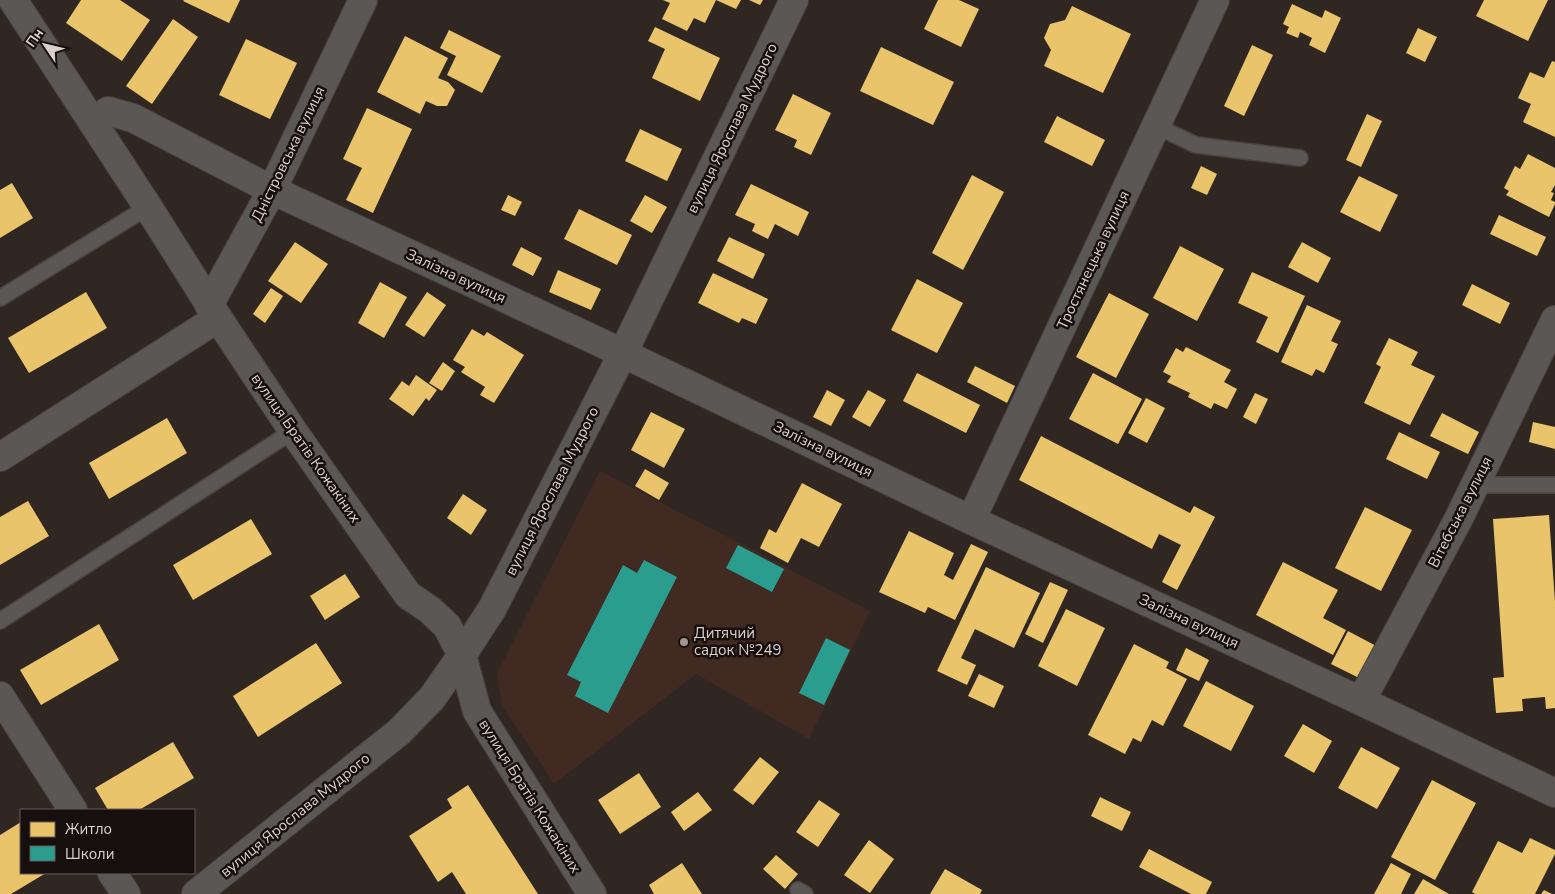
<svg xmlns="http://www.w3.org/2000/svg" width="1555" height="894" font-family="'Nunito Sans',sans-serif">
	<style>
		.built { fill: #402a22 }
		.homes { fill: #e9c46a }
		.schools { fill: #2a9d8f }
		.lines { fill: none; stroke-linecap: round; stroke-linejoin: round }
		.service-casing { stroke: #4b433f; stroke-width: 18 }
		.minor-casing { stroke: #4b433f; stroke-width: 30 }
		.service { stroke: #5a5755; stroke-width: 15 }
		.minor { stroke: #5a5755; stroke-width: 28 }
		.poi-dot { fill: #9f9591; stroke: #170f0d; stroke-width: 2 }
		.labels { text-anchor: middle; dominant-baseline: central; stroke-width: 5; stroke-linejoin: round; paint-order: stroke }
		.street-label { font-size: 15px; fill: #dbd0cc; stroke: #170f0d }
		.poi-label { font-size: 15px; fill: #dbd0cc; stroke: #170f0d; text-anchor: start }
	</style>
	<rect width="100%" height="100%" fill="#302723"/>
	<!-- built -->
	<path class="built" d="M600,471L870,611L809,739L696,674L554,784L502,706L497,673Z"/>
	<!-- homes -->
	<g class="homes">
		<path d="M81,0H120L150,20L122,61L66,23Z"/>
		<path d="M184,0H240L229,23L183,1Z"/>
		<path d="M663,0H741L736,9L716,0L705,23L694,18L687,31L662,19L670,3Z"/>
		<path d="M749,0H763L760,5Z"/>
		<path d="M938,0H959L979,9L961,47L924,29Z"/>
		<path d="M1484,0H1548L1528,41L1476,16Z"/>
		<path d="M1292,4L1322,18L1325,10L1341,18L1325,53L1309,45L1312,38L1300,32L1298,38L1286,33L1289,27L1283,24Z"/>
		<path d="M1072,6L1131,34L1103,93L1044,66L1051,50L1044,38L1050,24L1065,20Z"/>
		<path d="M173,19L198,37L152,104L126,86Z"/>
		<path d="M655,27L720,58L700,101L652,78L665,49L648,41Z"/>
		<path d="M1418,28L1437,37L1425,62L1406,53Z"/>
		<path d="M449,30L501,56L482,93L447,75L456,56L440,48Z"/>
		<path d="M405,36L448,58L438,78L448,82L455,90L447,106H437L426,101L420,114L377,92Z"/>
		<path d="M246,39L297,63L270,119L219,95Z"/>
		<path d="M1252,45L1273,55L1244,116L1224,106Z"/>
		<path d="M881,47L954,82L933,125L860,91Z"/>
		<path d="M1552,61L1555,62V137L1523,122L1531,104L1518,98L1530,72L1544,78Z"/>
		<path d="M793,94L831,113L811,155L794,147L797,140L775,130Z"/>
		<path d="M367,108L412,129L373,213L346,200L362,168L343,159Z"/>
		<path d="M1367,114L1382,121L1361,167L1346,160Z"/>
		<path d="M1057,116L1105,140L1092,166L1044,142Z"/>
		<path d="M640,129L682,149L667,181L625,161Z"/>
		<path d="M1528,154L1555,168V185L1551,192L1554,193L1551,200L1555,202V204L1549,217L1506,195L1509,191L1504,188L1515,166L1520,169Z"/>
		<path d="M1201,166L1217,174L1207,195L1191,188Z"/>
		<path d="M972,175L1004,192L963,270L932,253Z"/>
		<path d="M1359,176L1398,195L1380,232L1340,212Z"/>
		<path d="M12,183L33,218L0,238V190Z"/>
		<path d="M751,184L809,212L798,236L775,224L768,239L752,231L755,224L735,215Z"/>
		<path d="M508,195L522,202L515,216L501,210Z"/>
		<path d="M645,195L667,207L652,233L630,221Z"/>
		<path d="M579,209L632,235L617,265L564,239Z"/>
		<path d="M1499,215L1546,237L1537,256L1490,234Z"/>
		<path d="M729,237L765,254L753,279L717,261Z"/>
		<path d="M295,242L328,264L301,303L268,281Z"/>
		<path d="M1302,242L1331,258L1318,283L1288,267Z"/>
		<path d="M1180,246L1224,269L1197,321L1153,298Z"/>
		<path d="M521,247L542,258L533,276L512,265Z"/>
		<path d="M558,270L601,289L591,310L549,292Z"/>
		<path d="M1252,272L1305,296L1278,353L1256,342L1268,317L1238,303Z"/>
		<path d="M713,273L768,299L756,324L742,318L739,323L698,303Z"/>
		<path d="M917,279L963,303L937,353L891,330Z"/>
		<path d="M380,282L407,297L384,338L358,323Z"/>
		<path d="M1472,284L1510,303L1500,324L1462,305Z"/>
		<path d="M271,288L283,296L265,323L253,314Z"/>
		<path d="M86,292L107,328L29,373L8,338Z"/>
		<path d="M427,292L446,305L424,337L405,325Z"/>
		<path d="M1109,293L1149,314L1116,378L1076,357Z"/>
		<path d="M1307,305L1341,321L1331,341L1338,344L1324,373L1316,369L1312,376L1281,362Z"/>
		<path d="M472,329L484,336L487,332L524,355L494,403L480,395L485,387L461,372L465,367L453,360Z"/>
		<path d="M1389,338L1418,352L1411,365L1435,376L1410,425L1364,403L1381,367L1376,364Z"/>
		<path d="M1186,347L1231,370L1224,382L1237,389L1227,409L1214,403L1211,409L1188,397L1190,393L1167,382L1171,376L1163,372L1176,348L1183,352Z"/>
		<path d="M443,362L455,371L442,391L429,383Z"/>
		<path d="M975,366L1015,386L1007,403L967,382Z"/>
		<path d="M917,373L980,405L966,433L903,401Z"/>
		<path d="M1093,373L1142,399L1118,444L1069,419Z"/>
		<path d="M416,375L437,390L429,401L426,398L413,416L389,399L402,381L409,386Z"/>
		<path d="M827,390L845,400L831,426L813,417Z"/>
		<path d="M868,390L886,400L870,427L852,417Z"/>
		<path d="M1255,393L1268,399L1256,424L1243,417Z"/>
		<path d="M1146,398L1165,408L1147,443L1128,433Z"/>
		<path d="M651,412L685,429L664,468L631,450Z"/>
		<path d="M1442,413L1479,432L1468,454L1430,436Z"/>
		<path d="M167,418L187,453L109,499L89,463Z"/>
		<path d="M1533,422L1555,427V449L1529,442Z"/>
		<path d="M1399,432L1440,452L1427,479L1386,459Z"/>
		<path d="M1041,436L1190,513L1194,506L1215,517L1177,590L1162,582L1181,545L1159,534L1152,549L1019,480Z"/>
		<path d="M645,469L669,483L659,500L635,486Z"/>
		<path d="M802,483L842,504L819,547L801,538L788,563L760,548L769,529L776,533Z"/>
		<path d="M463,494L487,510L471,535L447,518Z"/>
		<path d="M28,501L49,536L0,565V517Z"/>
		<path d="M1365,507L1412,530L1381,591L1335,568Z"/>
		<path d="M1549,515L1555,602V708L1546,709L1545,697L1522,699L1523,711L1496,713L1493,678L1504,677L1493,519Z"/>
		<path d="M251,519L272,554L193,600L173,565Z"/>
		<path d="M909,531L954,553L944,575L953,580L971,544L988,552L955,620L928,607L925,613L879,592Z"/>
		<path d="M1283,562L1338,590L1323,618L1346,630L1333,655L1256,615Z"/>
		<path d="M986,567L1040,593L1014,648L975,629L961,658L976,665L967,685L937,671Z"/>
		<path d="M345,574L360,597L325,620L310,596Z"/>
		<path d="M1050,582L1068,590L1043,643L1025,634Z"/>
		<path d="M1066,609L1105,628L1077,686L1038,666Z"/>
		<path d="M99,624L119,660L41,705L20,670Z"/>
		<path d="M1348,631L1380,648L1363,680L1331,664Z"/>
		<path d="M316,643L342,683L258,737L233,696Z"/>
		<path d="M1134,644L1169,662L1166,668L1187,679L1163,726L1152,720L1141,742L1133,738L1125,754L1088,735Z"/>
		<path d="M1186,648L1209,660L1199,681L1176,670Z"/>
		<path d="M979,674L1004,686L994,708L968,696Z"/>
		<path d="M1206,681L1254,706L1231,751L1183,726Z"/>
		<path d="M1303,724L1332,741L1314,773L1284,756Z"/>
		<path d="M173,742L194,778L139,810H108L95,788Z"/>
		<path d="M1361,747L1400,768L1377,809L1338,788Z"/>
		<path d="M760,757L779,772L753,805L733,790Z"/>
		<path d="M639,773L661,807L620,834L598,800Z"/>
		<path d="M1432,780L1476,803L1435,880L1391,857Z"/>
		<path d="M468,785L538,894H466L452,872L438,882L409,836L452,808L447,799Z"/>
		<path d="M698,792L712,810L684,831L671,812Z"/>
		<path d="M1100,797L1131,812L1122,831L1091,816Z"/>
		<path d="M819,800L840,814L818,847L796,832Z"/>
		<path d="M21,822V873H46L11,894H0V835Z"/>
		<path d="M1530,838L1555,850V854L1535,894H1475L1472,892L1498,841L1522,853Z"/>
		<path d="M869,840L894,859L870,893L844,875Z"/>
		<path d="M1149,849L1212,882L1206,894H1191L1139,867Z"/>
		<path d="M776,855L798,874L785,889L763,869Z"/>
		<path d="M682,863L702,894H654L649,885Z"/>
		<path d="M1391,863L1411,874L1401,894H1374Z"/>
		<path d="M945,869L982,890L980,894H930Z"/>
		<path d="M1423,879L1449,894H1414Z"/>
		<path d="M1544,890L1552,894H1541Z"/>
	</g>
	<!-- schools -->
	<g class="schools">
		<path d="M738,545L784,569L772,592L726,568Z"/>
		<path d="M644,560L677,577L608,713L575,696L581,682L567,675L623,565L637,573Z"/>
		<path d="M826,638L850,650L824,705L799,693Z"/>
	</g>
	<g class="lines">
		<defs>
			<g id="service">
				<path d="M1156,126L1196,145L1300,158"/>
				<path d="M0,298L148,207"/>
				<path d="M1474,485H1555"/>
				<path d="M0,621L293,431"/>
				<path d="M798,890L805,894"/>
			</g>
			<g id="minor">
				<path d="M13,0L148,207L218,318L293,431L408,595L430,610L447,626L462,655L477,711L592,894"/>
				<path d="M93,122L108,111L133,118L272,190L597,341L971,520L1361,701L1555,793"/>
				<path d="M209,305L272,190L363,0"/>
				<path d="M0,457L218,318"/>
				<path d="M971,520L1215,0"/>
				<path d="M0,696L73,810"/>
				<path d="M1361,701L1458,520L1555,320"/>
				<path d="M112,873L126,894"/>
				<path d="M196,894L399,732L432,698L462,655L492,609L623,353L794,0"/>
			</g>
		</defs>
		<!-- service casing -->
		<use href="#service" class="service-casing"/>
		<!-- minor casing -->
		<use href="#minor" class="minor-casing"/>
		<!-- service -->
		<use href="#service" class="service"/>
		<!-- minor -->
		<use href="#minor" class="minor"/>
	</g>
	<!-- markers -->
	<circle class="poi-dot" cx="684" cy="642" r="5"/>
	<g class="labels">
		<!-- street labels -->
		<g class="street-label">
			<text transform="translate(732 128) rotate(-64)">вулиця Ярослава Мудрого</text>
			<text transform="translate(288 154) rotate(-64)">Дністровська вулиця</text>
			<text transform="translate(1093 260) rotate(-65)">Тростянецька вулиця</text>
			<text transform="translate(456 276) rotate(25)">Залізна вулиця</text>
			<text transform="translate(306 448) rotate(55)">вулиця Братів Кожакіних</text>
			<text transform="translate(823 449) rotate(26)">Залізна вулиця</text>
			<text transform="translate(552 491) rotate(-63)">вулиця Ярослава Мудрого</text>
			<text transform="translate(1460 512) rotate(-63)">Вітебська вулиця</text>
			<text transform="translate(1189 621) rotate(25)">Залізна вулиця</text>
			<text transform="translate(530 796) rotate(58)">вулиця Братів Кожакіних</text>
			<text transform="translate(295 815) rotate(-39)">вулиця Ярослава Мудрого</text>
		</g>
		<!-- poi labels -->
		<g class="poi-label">
			<text x="694" y="633">Дитячий<tspan x="694" dy="17">садок №249</tspan></text>
		</g>
	</g>
	<!-- legend -->
	<rect x="20" y="809" width="175" height="65" fill="#170f0d" stroke="#655c59"/>
	<rect x="30" y="822" width="25" height="15" fill="#e9c46a" stroke="#655c59"/>
	<text x="65" y="834" font-size="15" fill="#dbd0cc">Житло</text>
	<rect x="30" y="846" width="25" height="15" fill="#2a9d8f" stroke="#655c59"/>
	<text x="65" y="859" font-size="15" fill="#dbd0cc">Школи</text>
	<!-- north arrow -->
	<g transform="translate(45 45) rotate(305)" stroke="#170f0d" stroke-width="4" paint-order="stroke">
	<path d="M0-4L9 19L0 12L-9 19Z" fill="#dbd0cc"/>
	<text y="-8" font-size="14" font-weight="bold" text-anchor="middle" fill="#dbd0cc">Пн</text>
	</g>
</svg>
